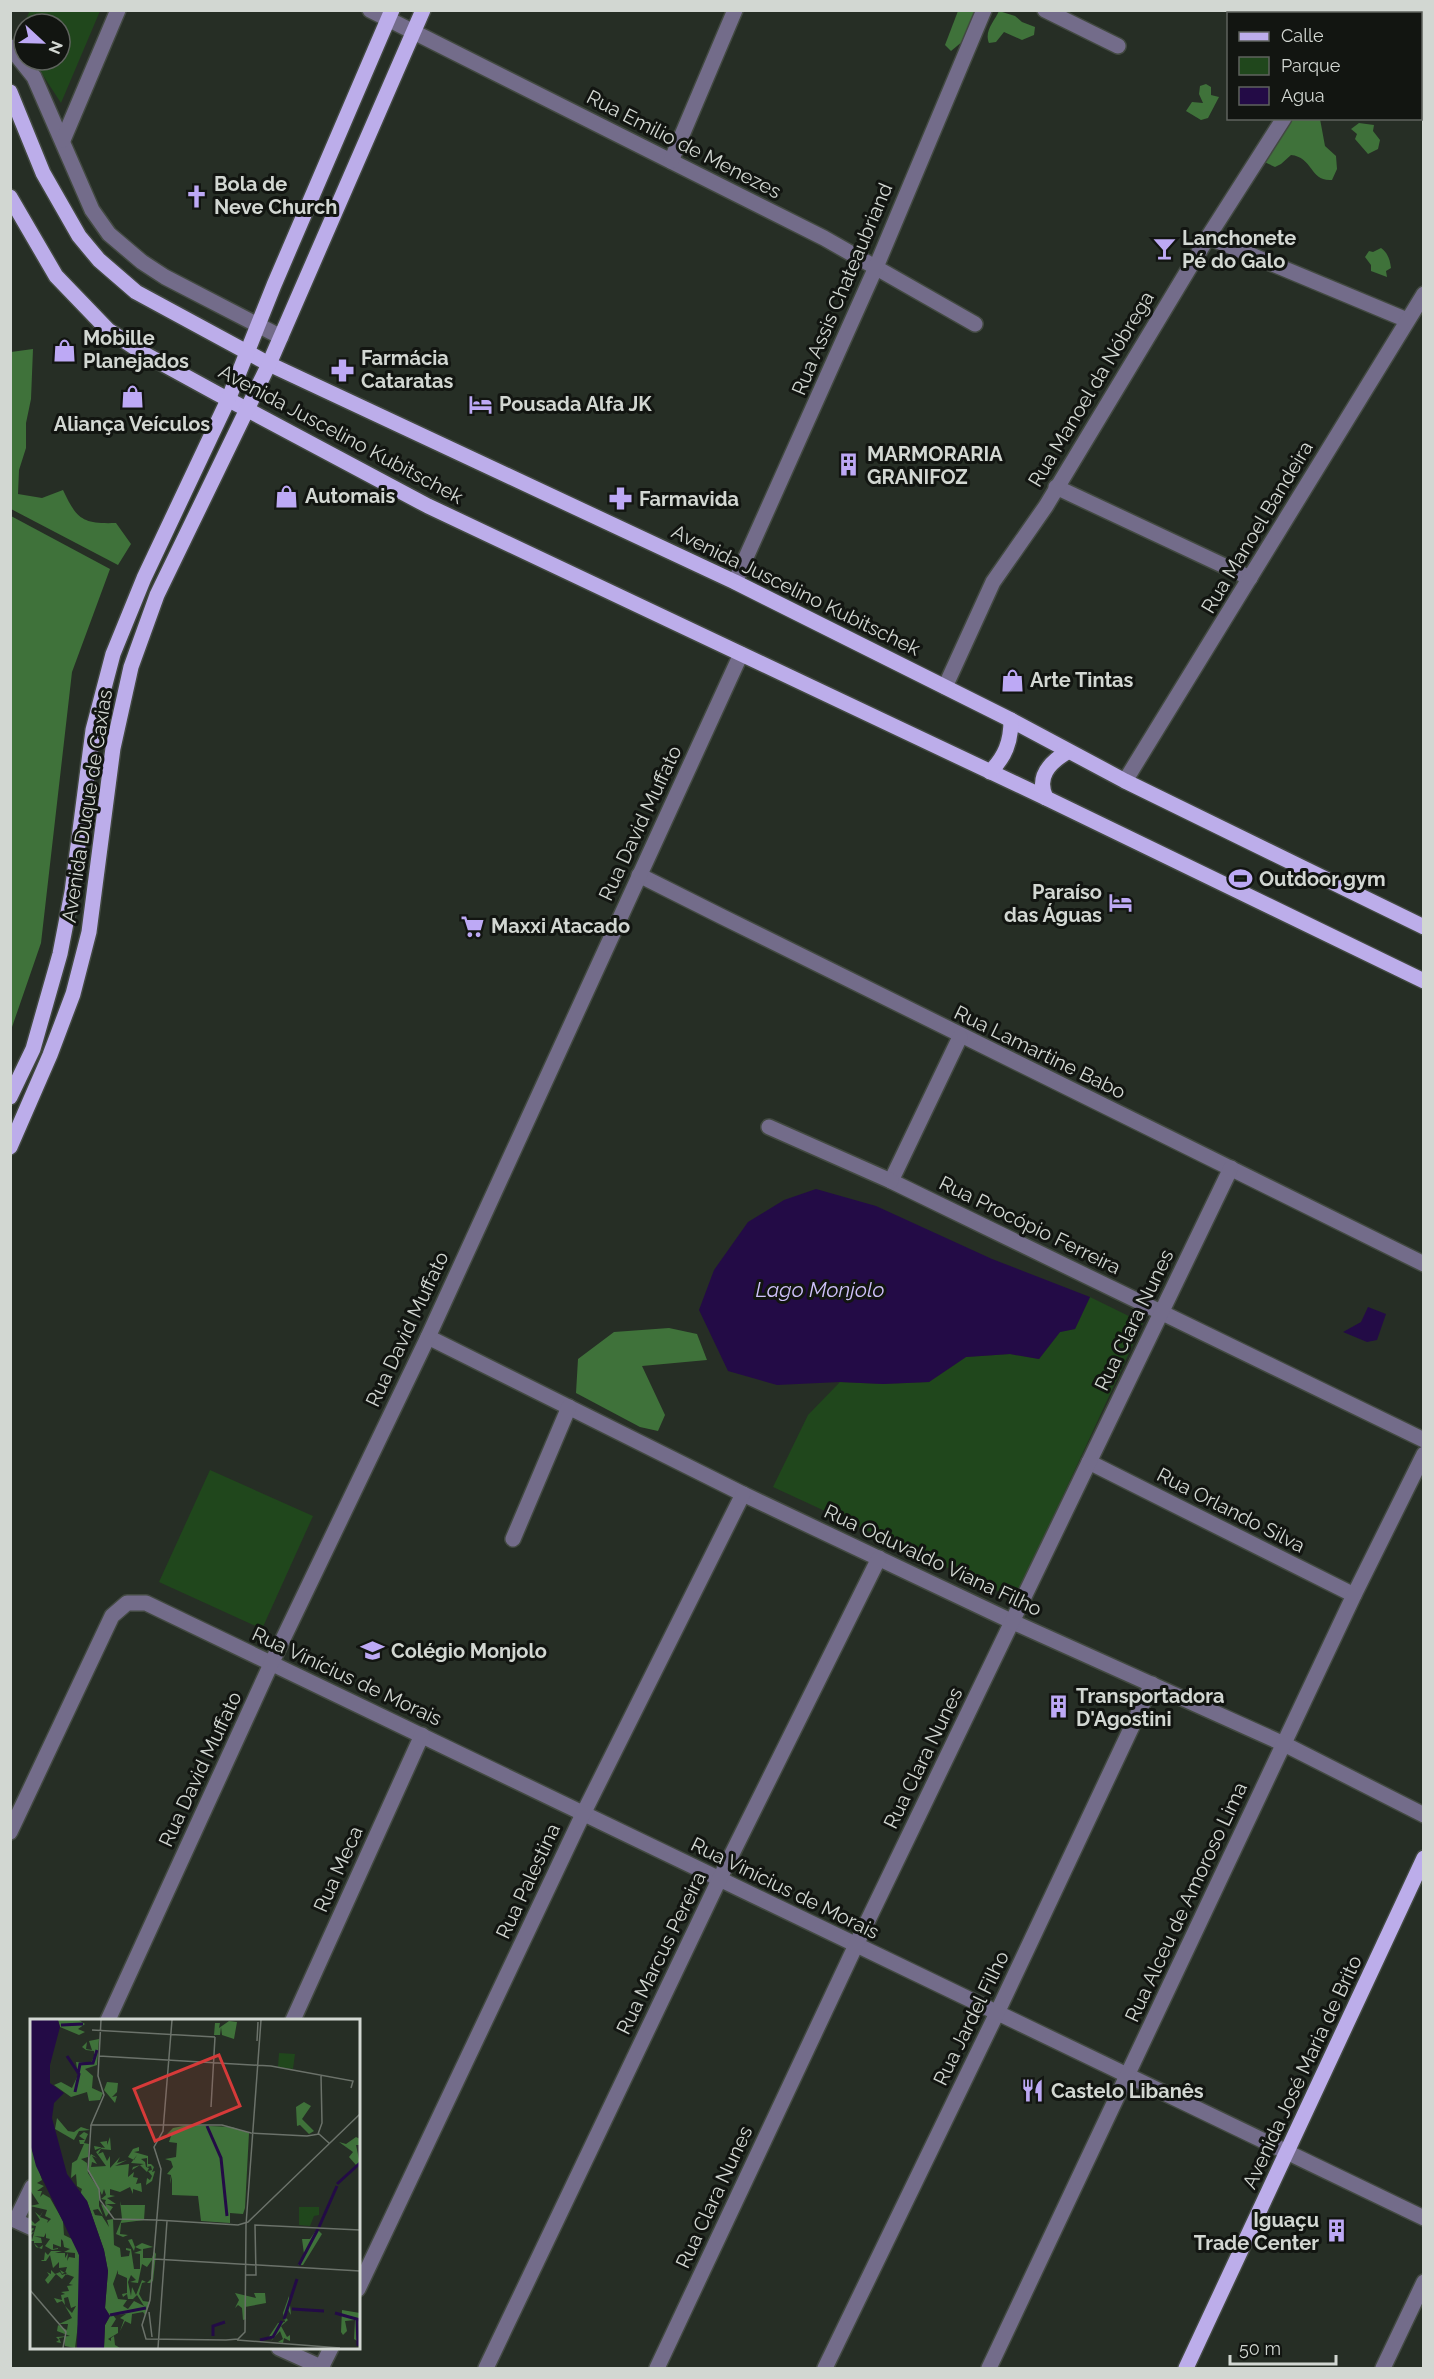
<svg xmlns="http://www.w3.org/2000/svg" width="1434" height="2379" font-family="Raleway,sans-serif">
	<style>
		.green { fill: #20471c }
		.forest { fill: #3f723a }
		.water { fill: #230b46 }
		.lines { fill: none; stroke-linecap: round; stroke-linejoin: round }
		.minor-casing { stroke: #424941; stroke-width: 18 }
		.major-casing { stroke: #424941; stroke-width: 18 }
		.minor { stroke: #736c8a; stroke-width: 15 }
		.major { stroke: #bcadea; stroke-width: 15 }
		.labels { text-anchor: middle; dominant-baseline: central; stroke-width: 6; stroke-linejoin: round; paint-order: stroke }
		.street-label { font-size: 20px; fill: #d2d7d2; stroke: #121511 }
		.poi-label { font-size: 20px; font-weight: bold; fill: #d2d7d2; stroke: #121511; text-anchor: start }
		.water-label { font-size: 21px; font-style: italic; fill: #cec0f9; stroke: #121511 }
		.inset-river { fill: none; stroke: #230b46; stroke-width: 3 }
		.inset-road { fill: none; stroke: #6b726a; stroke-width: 1.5 }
		.view { fill: #d63a39; fill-opacity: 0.15; stroke: #d63a39; stroke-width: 3 }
		.inset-edge { fill: none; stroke: #d2d7d2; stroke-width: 3 }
	</style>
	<rect width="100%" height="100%" fill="#262e25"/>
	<!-- green -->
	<g class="green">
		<path d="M30,10L100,11L61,103L33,60H60V24H24V47L18,38Z"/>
		<path d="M1090,1297L1143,1323L1015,1599L773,1487L808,1415L840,1382L883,1384L929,1382L966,1357L1010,1354L1039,1359L1060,1332L1075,1329Z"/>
		<path d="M210,1470L313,1516L262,1629L159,1582Z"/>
	</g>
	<!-- forest -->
	<g class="forest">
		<path d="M958,11H980L969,36L951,51L945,45Z"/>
		<path d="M999,11L1015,16L1022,22L1035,27L1034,35L1022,40L1004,32L996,42L989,43C984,31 994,22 999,11Z"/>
		<path d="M1206,84L1211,87V95L1219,97L1208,118L1201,120L1186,111L1192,102L1203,103L1199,94L1200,86Z"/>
		<path d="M1281,119H1320L1325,146L1336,156L1337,169L1332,180C1310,182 1313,157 1291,155L1281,164L1275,167L1256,158L1255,147L1261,140L1272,133Z"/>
		<path d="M1359,123L1374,125L1373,131L1380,140L1378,149L1368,154L1355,139L1357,134L1351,129Z"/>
		<path d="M1381,248C1388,253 1390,260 1391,268L1386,271L1387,277L1371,271V265L1365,257L1369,251L1373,252Z"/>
		<path d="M33,349L31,399L26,423V448L19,470L18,494L42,498L63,490C77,520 83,524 116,523L131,544L118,565L11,509V352Z"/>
		<path d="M11,516L110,569L72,672L41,943L11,1030Z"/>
		<path d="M669,1328L697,1334L707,1360L642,1366L665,1415L658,1431L640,1427L576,1393L578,1359L614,1332Z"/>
	</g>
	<!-- water -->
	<g class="water">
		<path d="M816,1189L876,1206L992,1259L1090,1297L1075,1329L1060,1332L1039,1359L1010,1354L966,1357L929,1382L883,1384L840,1382L777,1385L728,1371L699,1310L714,1270L748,1222L784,1200Z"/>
		<path d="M1368,1307L1386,1314L1377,1340L1367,1342L1343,1332L1361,1322Z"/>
	</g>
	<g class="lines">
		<defs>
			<g id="minor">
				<path d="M370,10L824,238L975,324"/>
				<path d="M1045,10L1118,46"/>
				<path d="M1348,14L1350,10"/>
				<path d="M10,47L34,77L92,210L109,234L142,262L165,277L281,337"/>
				<path d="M63,140L118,10"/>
				<path d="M671,161L735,10"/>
				<path d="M1208,237L1407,320"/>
				<path d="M1056,487L1250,578"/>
				<path d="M735,582L876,267L984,10"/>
				<path d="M945,687L993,582L1046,506L1208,237L1284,118"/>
				<path d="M1125,781L1424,294"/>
				<path d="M639,875C900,1006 1162,1135 1424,1264"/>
				<path d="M960,1037L891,1181L1424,1440"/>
				<path d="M769,1127L891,1181"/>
				<path d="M428,1337L743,1494L1013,1622L1284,1744L1424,1815"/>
				<path d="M1089,1462L1354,1595"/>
				<path d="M513,1539L569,1407"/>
				<path d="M10,1832L112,1616L127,1603H146L1424,2218"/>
				<path d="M108,2020L271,1664L428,1337L741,654"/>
				<path d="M293,2020L422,1735"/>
				<path d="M10,2218L32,2228"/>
				<path d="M16,2220L32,2187"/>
				<path d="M358,2289L584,1812L743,1494"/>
				<path d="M279,2348L323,2368"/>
				<path d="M321,2368L331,2348"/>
				<path d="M486,2368L719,1880L879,1558"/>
				<path d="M657,2368L856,1945L1231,1168"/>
				<path d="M825,2368L997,2013L1152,1684"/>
				<path d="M989,2368L1354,1595L1424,1454"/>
				<path d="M1383,2368L1424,2282"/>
			</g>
			<g id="major">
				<path d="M10,92L43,173L79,236L99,260L136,292L269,364L735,582L1011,720L1125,781L1424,927"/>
				<path d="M10,197L56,276L108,330L143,353L216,393L428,506L1046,798L1424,981"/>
				<path d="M990,772C1005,757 1011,742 1011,720"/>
				<path d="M1046,798C1036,777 1049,763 1067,752"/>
				<path d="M10,1097L33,1049L60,954L72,892L93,730L113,654L144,578L228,400L274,285L392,10"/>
				<path d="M10,1147L50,1055L73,994L89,932L113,748L131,667L157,595L269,364L423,10"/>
				<path d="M1186,2368L1424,1858"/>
			</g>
		</defs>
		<!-- minor casing -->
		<use href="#minor" class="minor-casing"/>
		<!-- major casing -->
		<use href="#major" class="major-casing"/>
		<!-- minor -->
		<use href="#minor" class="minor"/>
		<!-- major -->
		<use href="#major" class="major"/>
	</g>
	<!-- icons -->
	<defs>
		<symbol id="church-bare" viewBox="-9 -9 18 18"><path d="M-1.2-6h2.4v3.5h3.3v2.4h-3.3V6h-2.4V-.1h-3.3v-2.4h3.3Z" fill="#bda9f5" stroke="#121511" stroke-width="2.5" paint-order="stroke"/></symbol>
		<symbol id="bar-bare" viewBox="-9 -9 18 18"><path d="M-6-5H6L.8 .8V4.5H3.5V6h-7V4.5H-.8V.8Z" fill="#bda9f5" stroke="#121511" stroke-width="2.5" paint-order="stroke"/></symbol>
		<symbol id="shop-bare" viewBox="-9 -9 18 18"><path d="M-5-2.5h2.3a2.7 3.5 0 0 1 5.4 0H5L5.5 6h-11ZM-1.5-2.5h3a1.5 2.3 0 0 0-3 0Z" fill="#bda9f5" stroke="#121511" stroke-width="2.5" paint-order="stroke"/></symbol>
		<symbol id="pharmacy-bare" viewBox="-9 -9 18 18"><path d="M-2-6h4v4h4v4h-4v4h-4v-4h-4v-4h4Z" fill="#bda9f5" stroke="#121511" stroke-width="2.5" paint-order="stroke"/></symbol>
		<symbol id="hotel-bare" viewBox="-9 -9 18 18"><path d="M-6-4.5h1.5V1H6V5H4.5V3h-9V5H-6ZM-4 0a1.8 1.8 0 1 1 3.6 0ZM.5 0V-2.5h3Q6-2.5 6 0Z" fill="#bda9f5" stroke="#121511" stroke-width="2.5" paint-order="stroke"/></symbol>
		<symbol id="building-bare" viewBox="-9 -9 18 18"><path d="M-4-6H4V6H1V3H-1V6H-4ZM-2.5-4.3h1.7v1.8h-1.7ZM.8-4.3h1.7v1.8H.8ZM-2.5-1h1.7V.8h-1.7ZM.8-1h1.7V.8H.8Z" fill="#bda9f5" stroke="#121511" stroke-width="2.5" paint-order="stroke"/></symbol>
		<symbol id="stadium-bare" viewBox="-9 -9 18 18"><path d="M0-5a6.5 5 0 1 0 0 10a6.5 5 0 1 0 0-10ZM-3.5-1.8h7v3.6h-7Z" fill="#bda9f5" stroke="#121511" stroke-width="2.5" paint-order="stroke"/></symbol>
		<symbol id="supermarket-bare" viewBox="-9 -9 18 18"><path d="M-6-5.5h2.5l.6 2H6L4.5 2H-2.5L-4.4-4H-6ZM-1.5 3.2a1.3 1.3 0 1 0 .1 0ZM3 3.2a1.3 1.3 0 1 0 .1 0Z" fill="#bda9f5" stroke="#121511" stroke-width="2.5" paint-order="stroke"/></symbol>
		<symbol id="school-bare" viewBox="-9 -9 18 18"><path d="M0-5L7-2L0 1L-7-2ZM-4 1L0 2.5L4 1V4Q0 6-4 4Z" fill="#bda9f5" stroke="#121511" stroke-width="2.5" paint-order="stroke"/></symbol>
		<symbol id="restaurant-bare" viewBox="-9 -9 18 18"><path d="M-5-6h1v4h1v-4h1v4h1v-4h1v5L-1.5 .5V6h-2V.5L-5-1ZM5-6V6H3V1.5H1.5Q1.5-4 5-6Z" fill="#bda9f5" stroke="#121511" stroke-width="2.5" paint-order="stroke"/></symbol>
	</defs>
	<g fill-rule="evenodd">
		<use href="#church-bare" x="180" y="180" width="33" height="33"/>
		<use href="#bar-bare" x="1148" y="232" width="33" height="33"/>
		<use href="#shop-bare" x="48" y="334" width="33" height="33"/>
		<use href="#pharmacy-bare" x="326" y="354" width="33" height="33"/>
		<use href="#shop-bare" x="116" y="380" width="33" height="33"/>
		<use href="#hotel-bare" x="464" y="388" width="33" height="33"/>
		<use href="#building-bare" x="832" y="448" width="33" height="33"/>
		<use href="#shop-bare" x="270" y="480" width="33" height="33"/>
		<use href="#pharmacy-bare" x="604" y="482" width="33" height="33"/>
		<use href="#shop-bare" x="996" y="664" width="33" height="33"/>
		<use href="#stadium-bare" x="1224" y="862" width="33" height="33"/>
		<use href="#hotel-bare" x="1104" y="886" width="33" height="33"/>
		<use href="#supermarket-bare" x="456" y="910" width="33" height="33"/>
		<use href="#school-bare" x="356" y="1634" width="33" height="33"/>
		<use href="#building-bare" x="1042" y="1690" width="33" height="33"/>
		<use href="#restaurant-bare" x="1016" y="2074" width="33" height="33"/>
		<use href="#building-bare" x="1320" y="2214" width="33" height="33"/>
	</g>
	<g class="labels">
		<!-- street labels -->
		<g class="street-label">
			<text transform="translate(684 144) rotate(27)">Rua Emilio de Menezes</text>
			<text transform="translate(842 289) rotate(-67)">Rua Assis Chateaubriand</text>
			<text transform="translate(1091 389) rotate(-59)">Rua Manoel da Nóbrega</text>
			<text transform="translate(341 434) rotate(28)">Avenida Juscelino Kubitschek</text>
			<text transform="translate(1257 527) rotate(-59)">Rua Manoel Bandeira</text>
			<text transform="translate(796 590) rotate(26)">Avenida Juscelino Kubitschek</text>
			<text transform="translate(87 806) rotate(-81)">Avenida Duque de Caxias</text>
			<text transform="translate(640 823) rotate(-65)">Rua David Muffato</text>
			<text transform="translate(1040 1052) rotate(26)">Rua Lamartine Babo</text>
			<text transform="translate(1030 1225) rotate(26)">Rua Procópio Ferreira</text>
			<text transform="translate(1134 1320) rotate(-64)">Rua Clara Nunes</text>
			<text transform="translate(407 1329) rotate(-65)">Rua David Muffato</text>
			<text transform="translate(1231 1510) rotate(27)">Rua Orlando Silva</text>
			<text transform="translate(933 1560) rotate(25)">Rua Oduvaldo Viana Filho</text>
			<text transform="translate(347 1676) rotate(25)">Rua Vinícius de Morais</text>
			<text transform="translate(923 1758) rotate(-64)">Rua Clara Nunes</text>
			<text transform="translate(200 1769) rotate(-65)">Rua David Muffato</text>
			<text transform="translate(338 1869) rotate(-66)">Rua Meca</text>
			<text transform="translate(528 1881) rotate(-65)">Rua Palestina</text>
			<text transform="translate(785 1888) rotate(26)">Rua Vinícius de Morais</text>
			<text transform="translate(1186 1902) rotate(-65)">Rua Alceu de Amoroso Lima</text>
			<text transform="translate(661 1953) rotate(-64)">Rua Marcus Pereira</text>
			<text transform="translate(971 2018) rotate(-64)">Rua Jardel Filho</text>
			<text transform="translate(1302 2072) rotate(-65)">Avenida José Maria de Brito</text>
			<text transform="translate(714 2197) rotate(-65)">Rua Clara Nunes</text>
		</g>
		<!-- poi labels -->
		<g class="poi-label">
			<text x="214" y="184">Bola de<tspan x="214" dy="23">Neve Church</tspan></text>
			<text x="1182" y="238">Lanchonete<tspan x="1182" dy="23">Pé do Galo</tspan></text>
			<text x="83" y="338">Mobille<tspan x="83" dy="23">Planejados</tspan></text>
			<text x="361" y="358">Farmácia<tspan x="361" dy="23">Cataratas</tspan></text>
			<text x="499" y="404">Pousada Alfa JK</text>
			<text x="132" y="424" text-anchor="middle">Aliança Veículos</text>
			<text x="867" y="454">MARMORARIA<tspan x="867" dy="23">GRANIFOZ</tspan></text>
			<text x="305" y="496">Automais</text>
			<text x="639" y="499">Farmavida</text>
			<text x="1030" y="680">Arte Tintas</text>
			<text x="1259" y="879">Outdoor gym</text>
			<text x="1102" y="892" text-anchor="end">Paraíso<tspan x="1102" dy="23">das Águas</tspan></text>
			<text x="491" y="926">Maxxi Atacado</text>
			<text x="391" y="1651">Colégio Monjolo</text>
			<text x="1076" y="1696">Transportadora<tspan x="1076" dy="23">D'Agostini</tspan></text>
			<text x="1051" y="2091">Castelo Libanês</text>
			<text x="1319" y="2220" text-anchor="end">Iguaçu<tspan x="1319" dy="23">Trade Center</tspan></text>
		</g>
		<!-- water labels -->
		<g class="water-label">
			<text x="820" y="1289">Lago Monjolo</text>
		</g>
	</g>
	<!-- overview -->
	<g transform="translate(30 2019)">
		<rect width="330" height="330" fill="#262e25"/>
		<path d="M249,34L265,35L263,50L248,48ZM269,188H289V196L284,197L280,207L269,206Z" fill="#20471c"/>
		<path d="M28,1H49L55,5L48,10L55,13L49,16L30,8ZM199,2L207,3L204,20L192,16L191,8L190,16H184L185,4H190L189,9ZM69,20L67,46L55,50L63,57L62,69L73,74L70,81L59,82L57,73L41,78L24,66L31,63L42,69L48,56L46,43L61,44L64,37V32L56,31L52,28L57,23L56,30L62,31L59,22ZM77,63L88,64L87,73L82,78L87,77L85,84L74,71ZM274,83L281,87L272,100L284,112L279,115L270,106L267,107L266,88ZM27,99L38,112L44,113L51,108L60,111L49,112L44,121L25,110ZM158,106L202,108L219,114L215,189L213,195L200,194V204L171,202L168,177L142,176V157L140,165L141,156L137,155L143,148L141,142L135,140L146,138L147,124L139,123L141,117L137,115L143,109ZM54,113L58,115L54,124L59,125L58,138L51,140L57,144L58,154L68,169L59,153V139L61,135L67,139L62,137L67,145L62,143L61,148L76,147L66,133L73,128L65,131L64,127L75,129L70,123L77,122V126L80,118L81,131L71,130L68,135L73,133L77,142L80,137V149L90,138L87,144L97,141L85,147L99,145L98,158L104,153L103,158L108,159L106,165L111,164L112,173L103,170V175L100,168L90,173L80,170V176L85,177L77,179L86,185H76L83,188L76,198L71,185L76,188L75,183L76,181L71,180L76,176L74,170L72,176L69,170V187L73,197L68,190L63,191L65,196L72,197L79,208L77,201L83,200L84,226L90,229L91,238L99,237L100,232L96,231V229L101,230L104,250H110V235L104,234L112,231L105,228L104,232L98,221L102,220L105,228L112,224L123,228L113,230V239H122L124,232L126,235L123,262L120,264H117L121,260L122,241L117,248L112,245L108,264L100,263L106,261L101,256L98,263L101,277L102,268L106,276L112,261L116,263L112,264L109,275L113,282L120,283L115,296L113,293L102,295L101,305L95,302L90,312L94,301L90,299L96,295L83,296L86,300L81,308H88V314L78,320L81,322V319L84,317L85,326L90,329H74L75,306L80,297L75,289L78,252L74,231L57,182L50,176L52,170L47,167L46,155L41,159L42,144L47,141L54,125H50L49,121H55L49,117ZM88,251V255L97,259V274L92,275L93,278L97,275L98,280H103L107,276L114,287L104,282L98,290L93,287L97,281L88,280L83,265ZM326,118L330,120V126H326L330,145L326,146L319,138L323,133L309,123L316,125ZM1,127L12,161L7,164L14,167L7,172H12L10,178L13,175L20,179L33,202L34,216L44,221L49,236L51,282L45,329L35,327L34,318L29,319L31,324L26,323L29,321L26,318L40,317L27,312L28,306L37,311L38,305H29L42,299L35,287L42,294L46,287L41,289L38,278L34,279L35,286L32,282L27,284L24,279L32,281L31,276L35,275L31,273L39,272L37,267L43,266L39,265L44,258L36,255L32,260L26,255L18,265L15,261L19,256L17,253L21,255V251L25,255L30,253L32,256L35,255L37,256L36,253L32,255L30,251L35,254L37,248L29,249V243L23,249L20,236L16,242H12L11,241H14L15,233L18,236L21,232H32L25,234H35V239L38,234L37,242L39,238L45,239V234L34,233L40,230L34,228L33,222L31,220V228L23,225V230L28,229V230L22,231L15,227L20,220L16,219V214L14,218L4,217L11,219L12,224H4L9,229L13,226L12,230L6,228L4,224V222H0V210L3,209L4,210L0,214L4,213L1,216L2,221L6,207L0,206V200L5,205L10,201L5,193L10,197L13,192L10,198L18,201L17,204L21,200L15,197L17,191L0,187L9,185L0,171ZM109,128V132L104,133L118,137V145H121L124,148L122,153L125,152L122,162L116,166L117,159L120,161L122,157L118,152L122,151L121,147L117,148V139L111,140L115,143L116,148L119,149L117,153L110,146L102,151L103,148L114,145L101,144L107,136L104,141L98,138L103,130ZM90,182L91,186H115L114,201L91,204L90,215L98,216L93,218L86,215L92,200ZM287,210L292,215L273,246H268L274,235L272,220H280ZM205,274L226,279L224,274H235L236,284L215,288L216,300L213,301L212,289L208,286L205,289L209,281ZM259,277L261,296L257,289L255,298L258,301L251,307L257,318L260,316V322L254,319L253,324L248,323L253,320L250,312L241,322L244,317L238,319L248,304L255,303L253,294ZM312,291L330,294V324L324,320L325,301L315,302L317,312L313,316L311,313Z" fill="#3f723a" fill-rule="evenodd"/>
		<path d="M0,1H28L30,8L20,46V64L34,74L24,84L22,99L37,155L57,182L74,231L78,252L75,289L80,297L75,306L74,329H47L49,236L6,147L0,124Z" fill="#230b46"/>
		<path class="inset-river" d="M31,6L53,5M37,37L49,55L45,73M48,55L50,45L63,44L67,31M177,107L191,139L197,197M307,165L330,144M289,208L307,167M269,246L288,210M262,290L294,292M305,294L330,301M80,296L116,289M254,300L267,260M327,300L328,327M183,317V307L195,303M230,321L243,318L252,302"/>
		<path class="inset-road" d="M71,1L68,57L74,76L61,106H192L221,114L277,117L289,115L299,124M142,1L133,112L124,128L131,150L120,281L112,306L116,320L196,321L208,320L215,313L216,206L231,1M62,11L185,18M227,22L228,3M69,37L241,47L323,62L321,69M181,88L185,18M61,106L58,151L69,170L70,181L84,200L127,201M288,115L292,104L291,56M127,201L208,206L218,203L330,95M124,240L330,252M215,256H226L225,206L330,211M0,271L36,313L33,329M119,293L122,318M207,321L310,329M128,329L137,202"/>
		<path class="view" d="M189,36L210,87L125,122L104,70Z"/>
		<rect width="330" height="330" class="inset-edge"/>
	</g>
	<!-- border -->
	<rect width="1434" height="2379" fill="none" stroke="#d2d7d2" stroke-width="24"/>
	<!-- legend -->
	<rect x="1227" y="12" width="195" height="108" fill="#121511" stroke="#5f635e" stroke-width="1.5"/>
	<rect x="1239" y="32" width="30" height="9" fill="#bcadea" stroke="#5f635e" stroke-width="1.5"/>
	<text x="1281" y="42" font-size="18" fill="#d2d7d2">Calle</text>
	<rect x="1239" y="57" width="30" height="18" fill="#20471c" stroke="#5f635e" stroke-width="1.5"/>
	<text x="1281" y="72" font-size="18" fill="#d2d7d2">Parque</text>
	<rect x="1239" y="87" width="30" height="18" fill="#230b46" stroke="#5f635e" stroke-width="1.5"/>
	<text x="1281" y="102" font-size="18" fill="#d2d7d2">Agua</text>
	<!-- north arrow -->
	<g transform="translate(42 42) rotate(112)"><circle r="28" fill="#121511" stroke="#5f635e" stroke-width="1.5"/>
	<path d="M0-4.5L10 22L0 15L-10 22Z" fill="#bda9f5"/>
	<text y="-9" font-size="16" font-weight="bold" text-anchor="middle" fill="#d2d7d2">N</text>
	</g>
	<!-- scale -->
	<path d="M1230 2355v9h106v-9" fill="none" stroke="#d2d7d2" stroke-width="3"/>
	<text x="1239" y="2355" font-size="18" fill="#d2d7d2" stroke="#121511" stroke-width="4.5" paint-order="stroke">50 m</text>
</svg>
